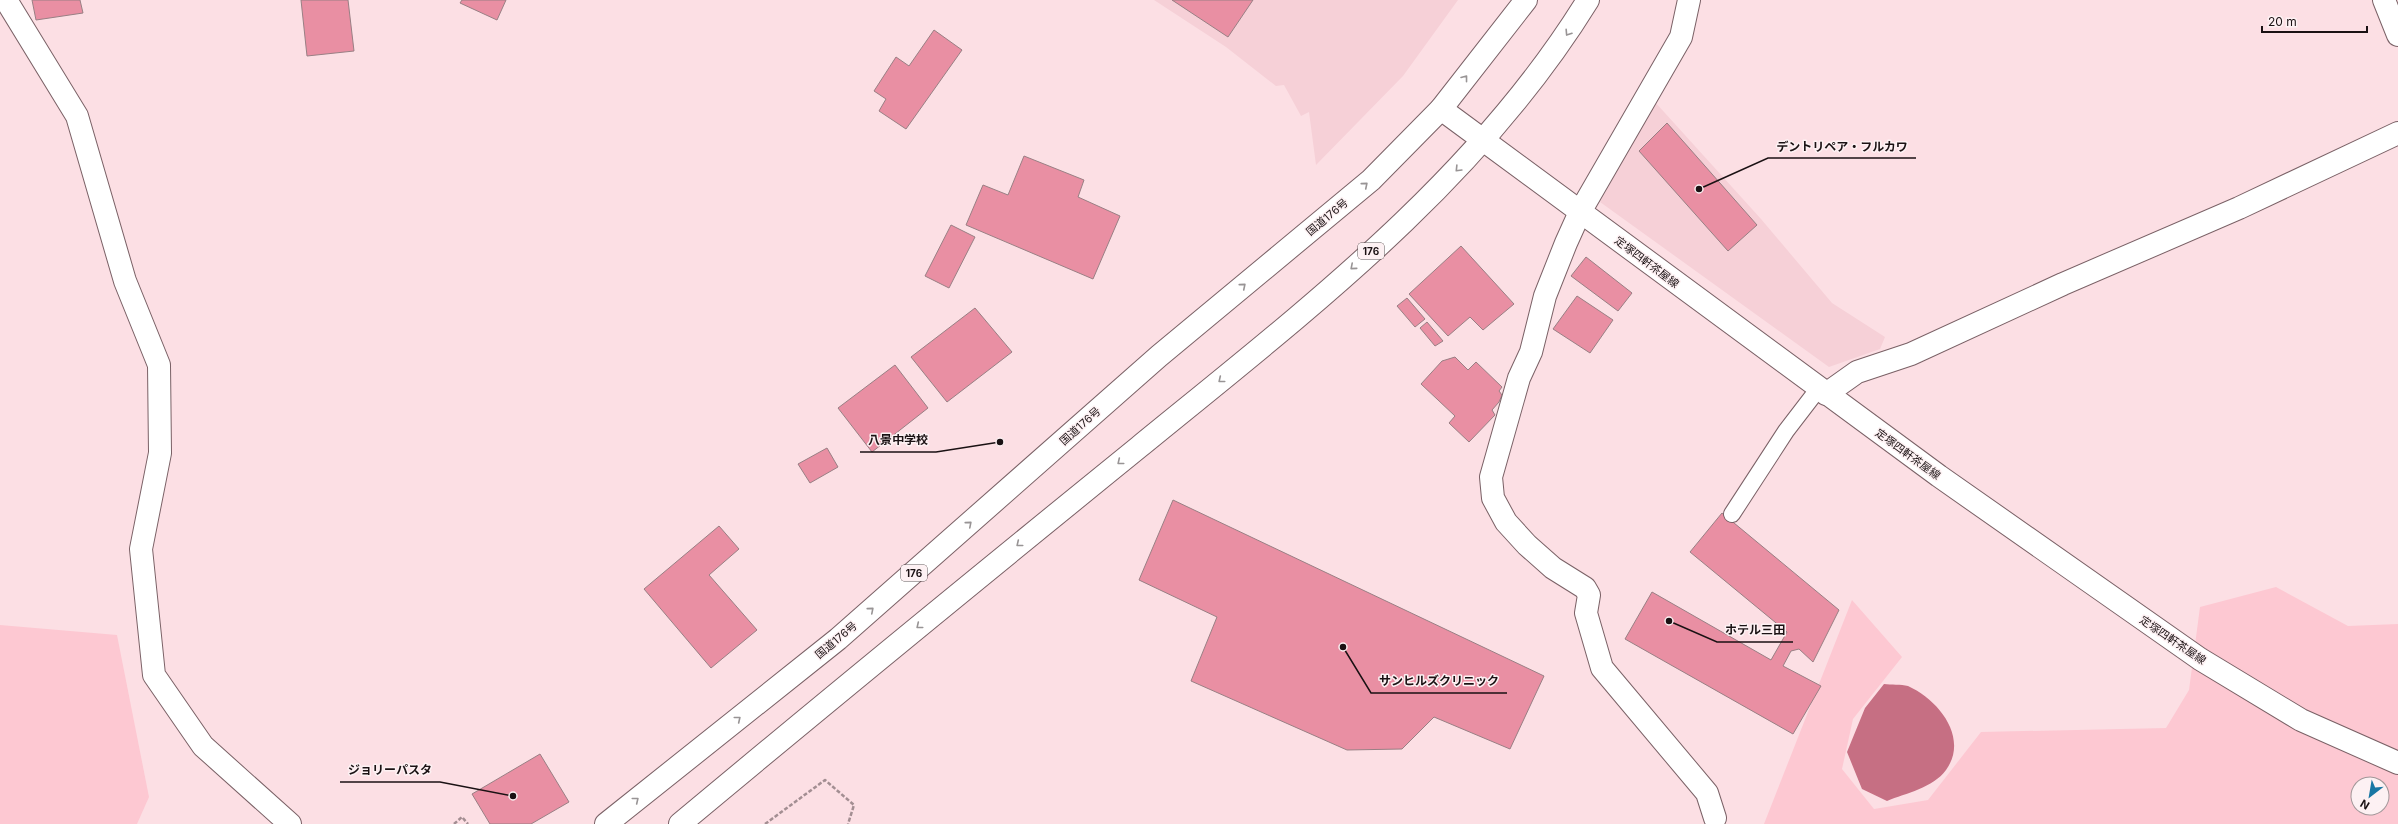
<svg xmlns="http://www.w3.org/2000/svg" width="2398" height="824" font-family="Inter,'Noto Sans JP',sans-serif">
	<style>
		.built { fill: #f6d0d7 }
		.green { fill: #fdc8d2; fill-rule: evenodd }
		.water { fill: #c66f83 }
		.building { fill: #e98fa3; stroke: #997f84 }
		.lines { fill: none; stroke-linecap: round; stroke-linejoin: round }
		.lane-casing { stroke: #7a6166; stroke-width: 18 }
		.street-casing { stroke: #7a6166; stroke-width: 24 }
		.secondary-casing { stroke: #7a6166; stroke-width: 24 }
		.highway-casing { stroke: #7a6166; stroke-width: 24 }
		.path { stroke: #a38e92; stroke-width: 2.5; stroke-dasharray: 4 2; stroke-linecap: butt }
		.lane { stroke: #fff; stroke-width: 16 }
		.street { stroke: #fff; stroke-width: 22 }
		.secondary { stroke: #fff; stroke-width: 22 }
		.highway { stroke: #fff; stroke-width: 22 }
		.oneway { stroke: #989495 }
		.labels { text-anchor: middle; dominant-baseline: central; stroke-width: 3; stroke-linejoin: round; paint-order: stroke }
		.shield { fill: #fdf1f3; stroke: #5e5456; stroke-width: 1 }
		.shield-label { font-size: 10px; font-weight: bold; fill: #1a1113 }
		.street-label { font-size: 11px; fill: #1a1113; stroke: #fdf1f3 }
		.leader { fill: none; stroke: #1a1113; stroke-width: 1.5 }
		.callout-dot { fill: #1a1113; stroke: #fdf1f3; stroke-width: 1.5 }
		.callout-label { font-size: 12px; text-anchor: middle; font-weight: bold; fill: #1a1113; stroke: #fdf1f3; stroke-width: 3; stroke-linejoin: round; paint-order: stroke }
	</style>
	<rect width="100%" height="100%" fill="#fcdfe4"/>
	<!-- built -->
	<g class="built">
		<path d="M1154,0H1458L1403,76L1316,165L1309,112L1301,116L1284,85L1276,86L1226,47Z"/>
		<path d="M1655,102L1761,219L1832,303L1885,337L1880,349L1829,367L1600,202Z"/>
	</g>
	<!-- green -->
	<g class="green">
		<path d="M2276,587L2348,626L2398,624V824H1764L1852,600L1902,657L1853,719L1842,769L1874,809L1928,800L1981,732L2166,728L2189,690L2200,607ZM2358,784H2382V808H2358Z"/>
		<path d="M0,625L117,635L149,797L137,824H0Z"/>
	</g>
	<!-- water -->
	<path class="water" d="M1884,684C1891,685 1901,684 1908,686C1939,700 1969,738 1946,770C1933,788 1906,793 1887,801L1862,789L1847,752L1865,708Z"/>
	<!-- building -->
	<g class="building">
		<path d="M32,0H80L83,13L36,20Z"/>
		<path d="M301,0H348L354,51L307,56Z"/>
		<path d="M462,0H506L497,20L460,3Z"/>
		<path d="M1172,0H1253L1228,37Z"/>
		<path d="M934,30L962,50L906,129L879,111L886,99L874,91L896,57L909,66Z"/>
		<path d="M1667,123L1757,225L1728,251L1639,151Z"/>
		<path d="M1024,156L1084,180L1078,197L1120,216L1093,279L966,225L983,185L1008,195Z"/>
		<path d="M951,225L975,237L949,288L925,276Z"/>
		<path d="M1461,246L1514,304L1483,330L1470,317L1448,336L1409,294Z"/>
		<path d="M1586,257L1632,293L1618,311L1571,276Z"/>
		<path d="M1577,296L1613,320L1590,353L1553,329Z"/>
		<path d="M1407,298L1425,319L1415,327L1397,306Z"/>
		<path d="M975,308L1012,352L947,402L911,357Z"/>
		<path d="M1427,322L1443,341L1435,346L1420,328Z"/>
		<path d="M1455,357L1468,370L1476,362L1502,387L1499,391L1502,395L1499,402L1492,410L1495,415L1469,442L1449,423L1455,416L1421,384L1442,361Z"/>
		<path d="M895,365L928,408L872,452L838,408Z"/>
		<path d="M827,448L838,467L810,483L798,464Z"/>
		<path d="M1173,500L1544,676L1510,749L1434,717L1402,749L1347,750L1191,681L1217,617L1139,580Z"/>
		<path d="M1722,513L1839,610L1813,662L1799,649L1791,651L1783,666L1821,686L1793,734L1625,639L1652,592L1771,660L1787,632L1690,552Z"/>
		<path d="M719,526L739,549L709,575L757,630L711,668L644,589Z"/>
		<path d="M540,754L569,802L531,824H490L472,794Z"/>
	</g>
	<g class="lines">
		<defs>
			<path id="lane" d="M1732,514L1786,431L1819,388"/>
			<g id="street">
				<path d="M6,0L77,116L125,281L159,365L160,453L141,549L154,675L203,746L290,824"/>
				<path d="M1689,0L1681,37L1580,212L1566,243L1545,296L1531,352L1519,378L1491,477L1493,498L1506,522L1527,545L1553,568L1585,588L1589,595L1586,613L1602,668L1707,793L1715,818"/>
				<path d="M2384,0L2398,35"/>
				<path d="M1826,394L1857,372L1911,354L2063,284L2239,208L2398,133"/>
			</g>
			<path id="secondary" d="M1441,109L1939,476L2200,659L2301,720L2398,763"/>
			<g id="highway">
				<path d="M606,824L838,639L1159,356L1371,180L1441,109L1526,0"/>
				<path d="M680,824C832,697 985,572 1139,447C1303,313 1476,182 1588,0"/>
			</g>
		</defs>
		<!-- lane casing -->
		<use href="#lane" class="lane-casing"/>
		<!-- street casing -->
		<use href="#street" class="street-casing"/>
		<!-- secondary casing -->
		<use href="#secondary" class="secondary-casing"/>
		<!-- highway casing -->
		<use href="#highway" class="highway-casing"/>
		<!-- path -->
		<g class="path">
			<path d="M454,824L462,817L468,824"/>
			<path d="M765,824L825,780L854,805L848,824"/>
		</g>
		<!-- lane -->
		<use href="#lane" class="lane"/>
		<!-- street -->
		<use href="#street" class="street"/>
		<!-- secondary -->
		<use href="#secondary" class="secondary"/>
		<!-- highway -->
		<use href="#highway" class="highway"/>
	</g>
	<!-- one-way arrows -->
	<defs><path id="oneway-chevron" d="M-2-3.5L2.5 0L-2 3.5" fill="none" stroke-width="1.6" stroke-linecap="round" stroke-linejoin="round"/></defs>
	<g class="oneway">
		<use href="#oneway-chevron" transform="translate(1568 33) rotate(123)"/>
		<use href="#oneway-chevron" transform="translate(1465 78) rotate(-52)"/>
		<use href="#oneway-chevron" transform="translate(1458 169) rotate(134)"/>
		<use href="#oneway-chevron" transform="translate(1365 185) rotate(-40)"/>
		<use href="#oneway-chevron" transform="translate(1353 267) rotate(139)"/>
		<use href="#oneway-chevron" transform="translate(1243 286) rotate(-40)"/>
		<use href="#oneway-chevron" transform="translate(1221 380) rotate(141)"/>
		<use href="#oneway-chevron" transform="translate(1120 462) rotate(141)"/>
		<use href="#oneway-chevron" transform="translate(969 524) rotate(-41)"/>
		<use href="#oneway-chevron" transform="translate(1019 544) rotate(141)"/>
		<use href="#oneway-chevron" transform="translate(871 610) rotate(-41)"/>
		<use href="#oneway-chevron" transform="translate(919 626) rotate(141)"/>
		<use href="#oneway-chevron" transform="translate(738 719) rotate(-39)"/>
		<use href="#oneway-chevron" transform="translate(636 800) rotate(-39)"/>
	</g>
	<g class="labels">
		<!-- shield labels -->
		<g class="shield">
			<rect x="1358" y="243" width="26" height="16" rx="3"/>
			<rect x="901" y="565" width="26" height="16" rx="3"/>
		</g>
		<g class="shield-label">
			<text x="1371" y="251">176</text>
			<text x="914" y="573">176</text>
		</g>
		<!-- street labels -->
		<g class="street-label">
			<text transform="translate(1327 217) rotate(-40)">国道176号</text>
			<text transform="translate(1647 262) rotate(37)">定塚四軒茶屋線</text>
			<text transform="translate(1080 426) rotate(-42)">国道176号</text>
			<text transform="translate(1908 454) rotate(36)">定塚四軒茶屋線</text>
			<text transform="translate(836 640) rotate(-40)">国道176号</text>
			<text transform="translate(2173 640) rotate(34)">定塚四軒茶屋線</text>
		</g>
	</g>
	<!-- callouts -->
	<path class="leader" d="M1699 189L1768 158H1916M1000 442L936 452H860M1669 621L1717 642H1793M1343 647L1371 693H1507M513 796L440 782H340"/>
	<g class="callout-dot">
		<circle cx="1699" cy="189" r="4"/>
		<circle cx="1000" cy="442" r="4"/>
		<circle cx="1669" cy="621" r="4"/>
		<circle cx="1343" cy="647" r="4"/>
		<circle cx="513" cy="796" r="4"/>
	</g>
	<g class="callout-label">
		<text x="1842" y="151">デントリペア・フルカワ</text>
		<text x="898" y="444">八景中学校</text>
		<text x="1755" y="634">ホテル三田</text>
		<text x="1439" y="685">サンヒルズクリニック</text>
		<text x="390" y="774">ジョリーパスタ</text>
	</g>
	<!-- north arrow -->
	<g transform="translate(2370 796) rotate(211)"><circle r="19" fill="#fdf1f3" stroke="#a29799"/>
	<path d="M0-3L7 15L0 10L-7 15Z" fill="#1977a4"/>
	<text y="-6" font-size="11" font-weight="bold" text-anchor="middle" fill="#1a1113">N</text>
	</g>
	<!-- scale -->
	<path d="M2262 26v6h105v-6" fill="none" stroke="#1a1113" stroke-width="2"/>
	<text x="2268" y="26" font-size="12" fill="#1a1113" stroke="#fdf1f3" stroke-width="3" paint-order="stroke">20 m</text>
</svg>
